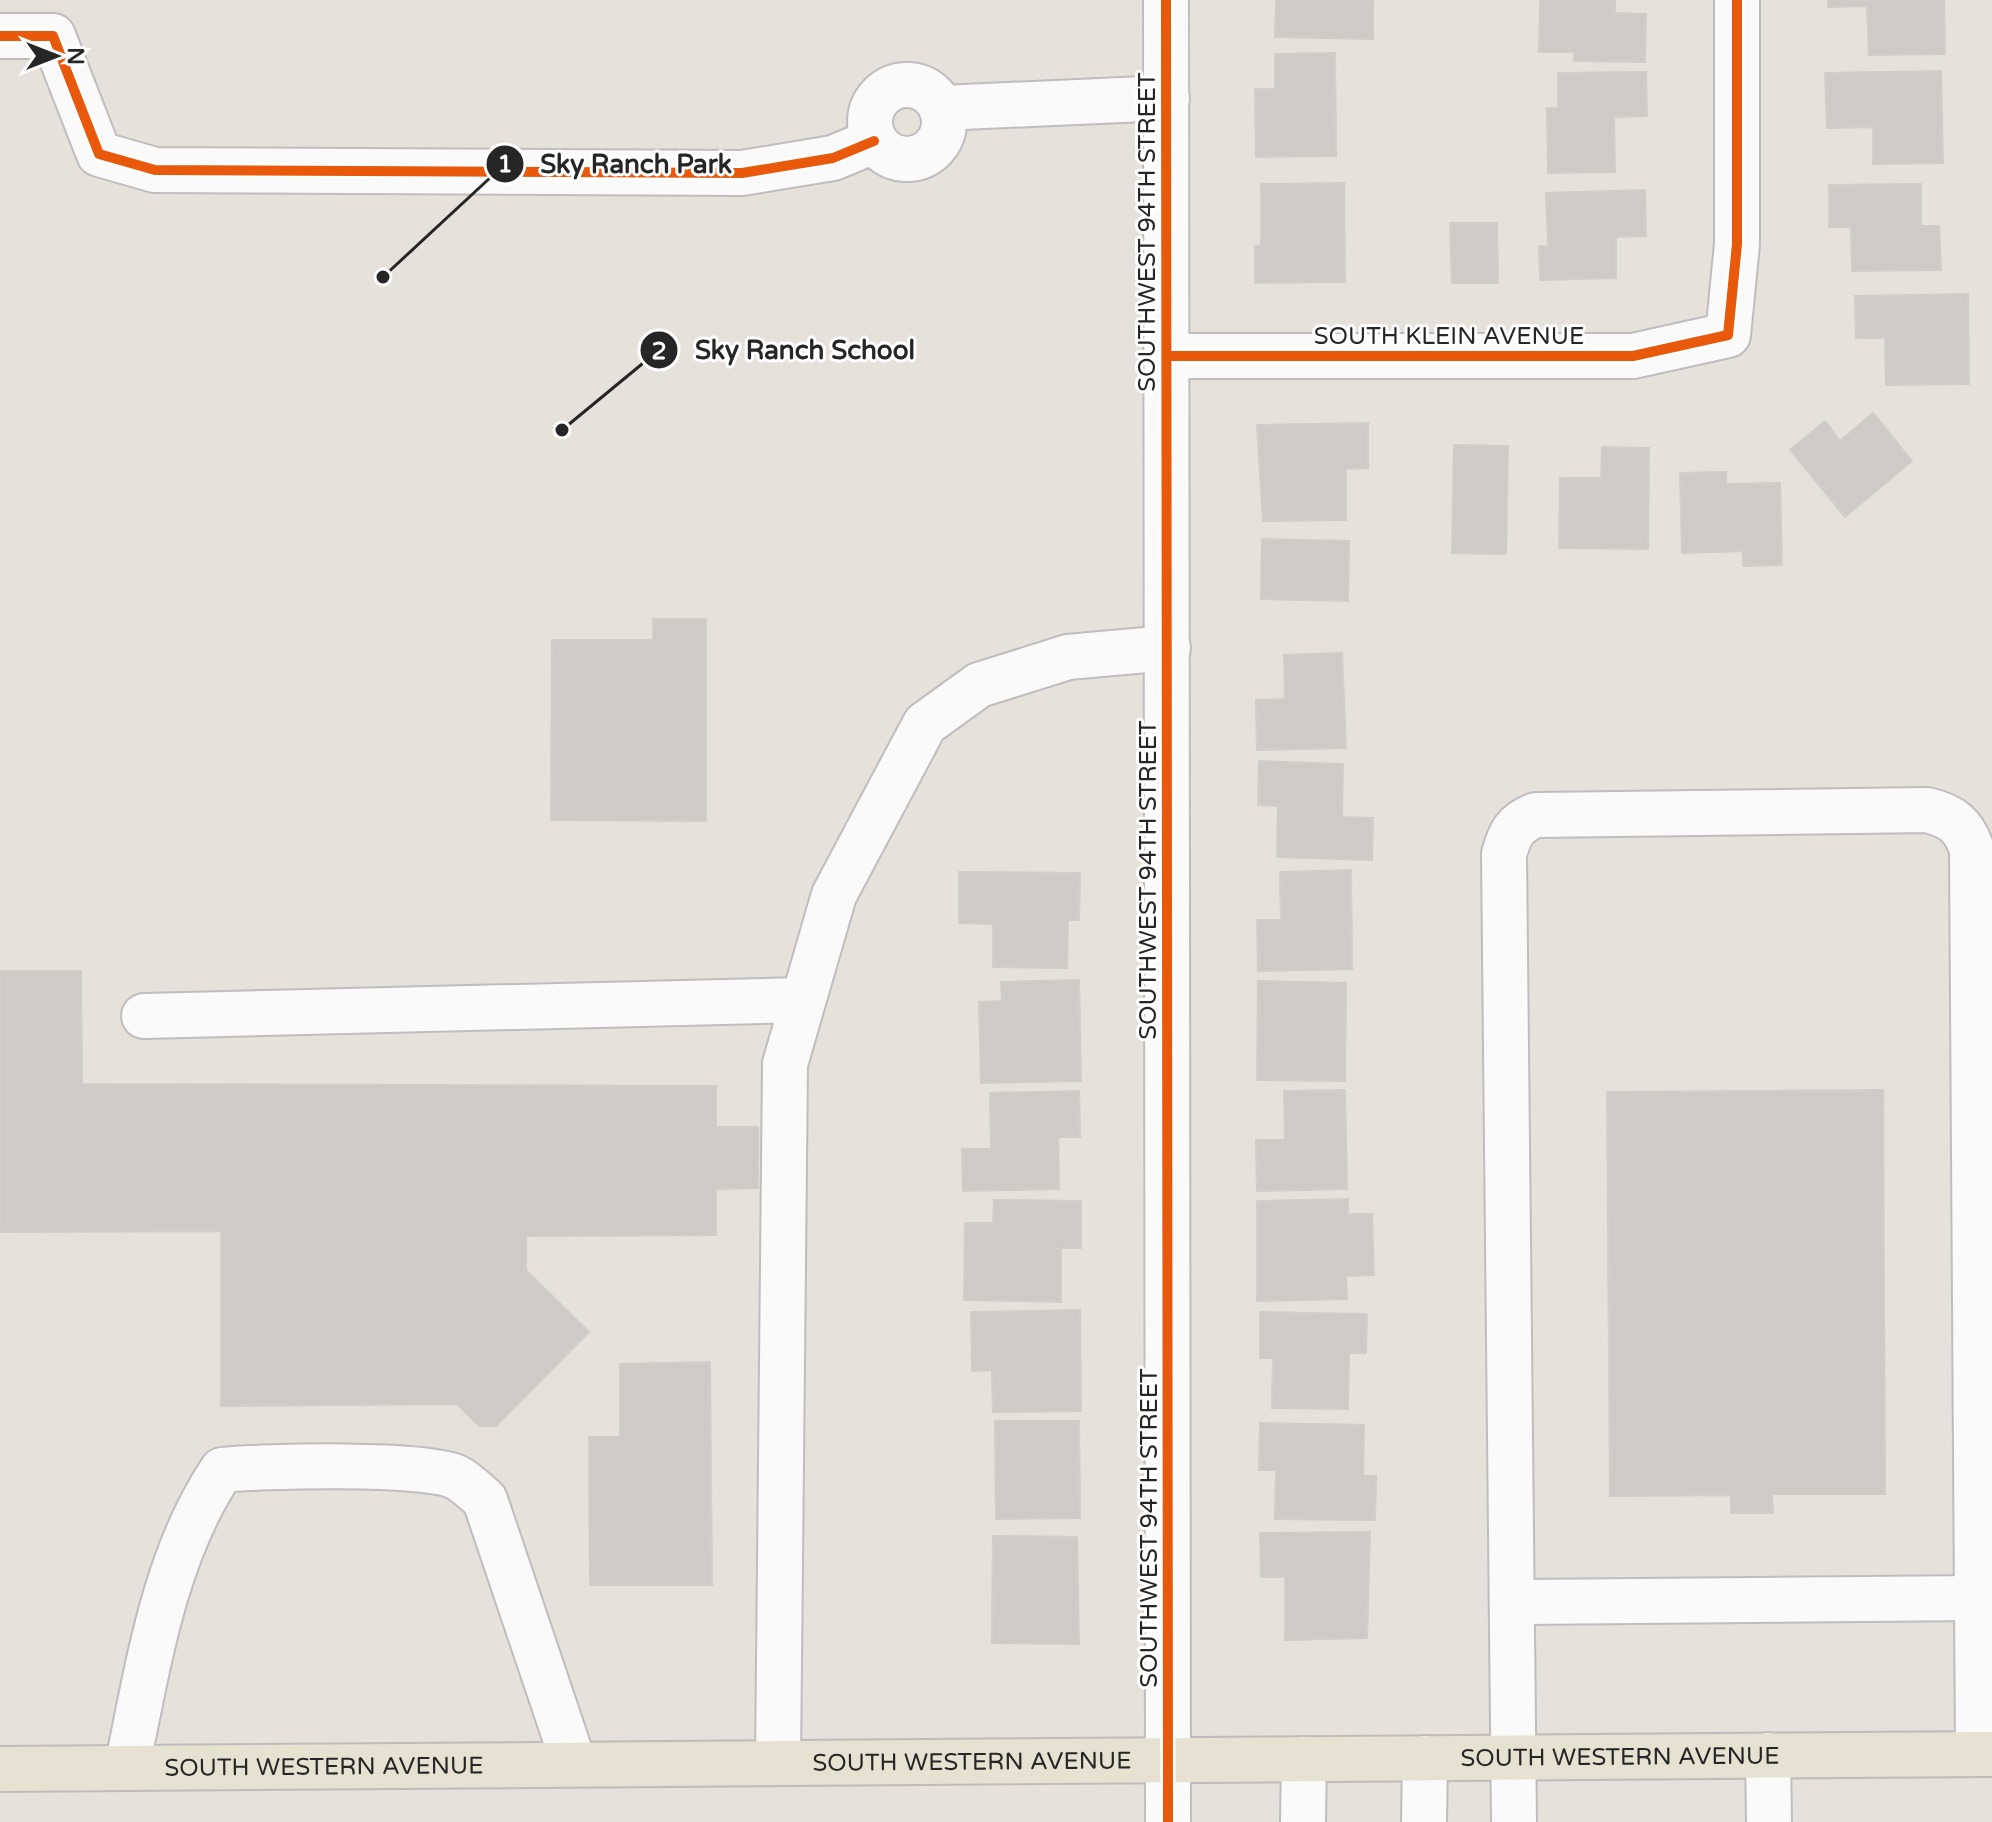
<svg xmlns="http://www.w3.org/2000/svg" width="1992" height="1822" font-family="'Varela Round',sans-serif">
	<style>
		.building { fill: #cecbc7; stroke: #d1cdc8; stroke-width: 2 }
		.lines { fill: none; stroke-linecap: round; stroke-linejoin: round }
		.minor-casing { stroke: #bfbdbd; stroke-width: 48 }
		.major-casing { stroke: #bebdbb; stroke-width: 48 }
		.minor { stroke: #fbfafa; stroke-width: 44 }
		.major { stroke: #e6e1d1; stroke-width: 44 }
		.cycleway-casing { stroke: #fff; stroke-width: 15 }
		.cycleway { stroke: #e8590c; stroke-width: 10 }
		.labels { text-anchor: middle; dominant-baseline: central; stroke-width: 6; stroke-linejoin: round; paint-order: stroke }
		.street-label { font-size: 24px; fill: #262626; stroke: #fff }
		.leader { fill: none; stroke: #262626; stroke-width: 3 }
		.callout-dot { fill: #262626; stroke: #fff; stroke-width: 3 }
		.mark-label { font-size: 24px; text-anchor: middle; font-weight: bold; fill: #fff }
		.callout-label { font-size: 26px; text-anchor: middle; font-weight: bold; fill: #262626; stroke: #fff; stroke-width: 6; stroke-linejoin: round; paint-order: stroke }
	</style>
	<rect width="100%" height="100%" fill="#e6e1db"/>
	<!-- building -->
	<g class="building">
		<path d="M1276,0H1373V39L1275,37Z"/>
		<path d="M1540,0H1615V13L1646,14L1645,62L1574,61V52H1539Z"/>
		<path d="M1828,0H1944L1945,54L1869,55L1867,6L1828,7Z"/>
		<path d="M1335,53L1336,156L1256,157L1255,89H1275V54Z"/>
		<path d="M1941,71L1943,163L1873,164V127L1827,128L1825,73Z"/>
		<path d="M1646,72L1647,116L1614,117L1615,172L1548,173L1547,108H1558V73Z"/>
		<path d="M1344,183L1345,282L1255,283V246L1261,245V184Z"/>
		<path d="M1921,184V226H1939L1941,270L1852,271L1851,227H1829V185Z"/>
		<path d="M1645,190L1646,236L1616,237V278L1540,280L1539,246H1548L1546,193Z"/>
		<path d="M1450,223H1497L1498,283H1452Z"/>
		<path d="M1968,294L1969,384L1886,385L1885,338H1856L1855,296Z"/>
		<path d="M1873,413L1912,461L1845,517L1790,450L1825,421L1840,441Z"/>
		<path d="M1368,423V468L1346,469V520L1263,521L1257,425Z"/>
		<path d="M1454,445L1508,446L1506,554L1452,553Z"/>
		<path d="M1602,447L1649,448L1648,549L1559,548L1560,478H1601Z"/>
		<path d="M1726,472V484L1780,483L1782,565L1743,566V551L1682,553L1680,473Z"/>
		<path d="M1262,539L1349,541L1348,601L1261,599Z"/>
		<path d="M653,619H706V821L551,820L552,640H653Z"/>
		<path d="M1342,653L1346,748L1257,750L1256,700L1285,699L1284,655Z"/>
		<path d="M1259,761L1343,764L1342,817L1373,818L1372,860L1277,857L1278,806L1258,805Z"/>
		<path d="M1351,870L1352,969L1258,971L1257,920H1281L1280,872Z"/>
		<path d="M959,872L1080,873L1079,920H1068L1067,968L993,967V924L959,923Z"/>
		<path d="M0,971H81L82,1084L716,1086V1127H758V1188L716,1189V1235L526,1236V1270L589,1332L496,1426H479L457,1404L221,1406V1231L0,1232Z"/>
		<path d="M1079,980L1081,1081L981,1083L979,1002L1002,1001L1001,982Z"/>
		<path d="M1258,981L1346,983L1345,1081L1257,1080Z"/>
		<path d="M1345,1090L1347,1189L1257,1191L1256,1140H1285L1284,1091Z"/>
		<path d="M1883,1090L1885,1494H1772L1773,1513H1731V1495L1610,1496L1607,1092Z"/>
		<path d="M1079,1091L1080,1137H1058L1059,1189L963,1191L962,1149H991L990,1093Z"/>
		<path d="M1348,1199V1214H1372L1374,1275L1346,1276L1347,1299L1257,1301V1201Z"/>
		<path d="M994,1200L1081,1201V1248H1061V1302L964,1300L965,1223H993Z"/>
		<path d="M1080,1310L1081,1411L993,1412L992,1370L972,1371L971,1312Z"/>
		<path d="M1260,1312L1367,1314L1366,1353H1349L1348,1409L1272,1408L1273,1358H1260Z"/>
		<path d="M710,1362L712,1585H590L589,1437H620V1364Z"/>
		<path d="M995,1421H1079L1080,1518L996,1519Z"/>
		<path d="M1260,1423L1364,1425L1363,1476H1376L1375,1520L1275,1519L1276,1470H1259Z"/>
		<path d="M1370,1532L1367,1638L1285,1640V1577H1261L1260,1533Z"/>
		<path d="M993,1536L1077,1537L1079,1644L992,1643Z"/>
	</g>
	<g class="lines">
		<defs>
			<g id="minor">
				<path d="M1166,0L1168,1822"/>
				<path d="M0,36H53L99,154L155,170L742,173L833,158L874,141"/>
				<circle cx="907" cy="122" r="37"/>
				<path d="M941,108L1167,98"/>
				<path d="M1168,356H1633L1728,335L1737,244V0"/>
				<path d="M144,1016L803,1000"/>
				<path d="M1513,1602L1977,1598"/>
				<path d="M1768,1755L1769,1822"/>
				<path d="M778,1762L785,1064L834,895L925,724L979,685L1068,657L1168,648"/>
				<path d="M127,1767C148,1667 164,1556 222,1470C261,1466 426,1462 456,1477C466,1482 476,1492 485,1500L574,1764"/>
				<path d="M1303,1822L1304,1759"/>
				<path d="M1424,1822L1425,1758"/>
				<path d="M1514,1822L1504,854C1510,833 1515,823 1536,815L1927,810C1952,816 1964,825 1972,850L1978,1754"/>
			</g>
			<g id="major">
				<path id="s1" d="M0,1769L1992,1754"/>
			</g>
		</defs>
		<!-- minor casing -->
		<use href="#minor" class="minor-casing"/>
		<!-- major casing -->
		<use href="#major" class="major-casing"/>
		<!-- minor -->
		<use href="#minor" class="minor"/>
		<!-- major -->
		<use href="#major" class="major"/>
		<defs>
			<g id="cycleway">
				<path d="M1166,0L1168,1822"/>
				<path d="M0,36H53L99,154L155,170L742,173L833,158L874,141"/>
				<path d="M1168,356H1633L1728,335L1737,244V0"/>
			</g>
		</defs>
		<!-- cycleway casing -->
		<use href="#cycleway" class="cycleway-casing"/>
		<!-- cycleway -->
		<use href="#cycleway" class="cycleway"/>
	</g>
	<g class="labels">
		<!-- street labels -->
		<g class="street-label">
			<text transform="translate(1147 232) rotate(-90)">SOUTHWEST 94TH STREET</text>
			<text x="1449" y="336">SOUTH KLEIN AVENUE</text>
			<text transform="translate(1148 880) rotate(-90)">SOUTHWEST 94TH STREET</text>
			<text transform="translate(1149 1528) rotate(-90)">SOUTHWEST 94TH STREET</text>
			<text stroke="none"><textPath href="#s1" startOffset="1620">SOUTH WESTERN AVENUE</textPath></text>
			<text stroke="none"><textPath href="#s1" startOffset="972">SOUTH WESTERN AVENUE</textPath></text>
			<text stroke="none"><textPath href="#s1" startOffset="324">SOUTH WESTERN AVENUE</textPath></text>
		</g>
	</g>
	<!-- callouts -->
	<path class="leader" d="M383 277L505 164M562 430L659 350"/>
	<g class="callout-dot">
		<circle cx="383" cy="277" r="8"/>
		<circle cx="562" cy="430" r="8"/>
		<circle cx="505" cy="164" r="20"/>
		<circle cx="659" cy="350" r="20"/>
	</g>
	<g class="mark-label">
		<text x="505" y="172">1</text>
		<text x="659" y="359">2</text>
	</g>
	<g class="callout-label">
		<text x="636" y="173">Sky Ranch Park</text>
		<text x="805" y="359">Sky Ranch School</text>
	</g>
	<!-- north arrow -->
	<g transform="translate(56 56) rotate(90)" stroke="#ffffff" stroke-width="6" paint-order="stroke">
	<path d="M0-6L14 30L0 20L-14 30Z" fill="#262626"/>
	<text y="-12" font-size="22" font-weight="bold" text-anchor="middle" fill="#262626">N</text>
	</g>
</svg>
